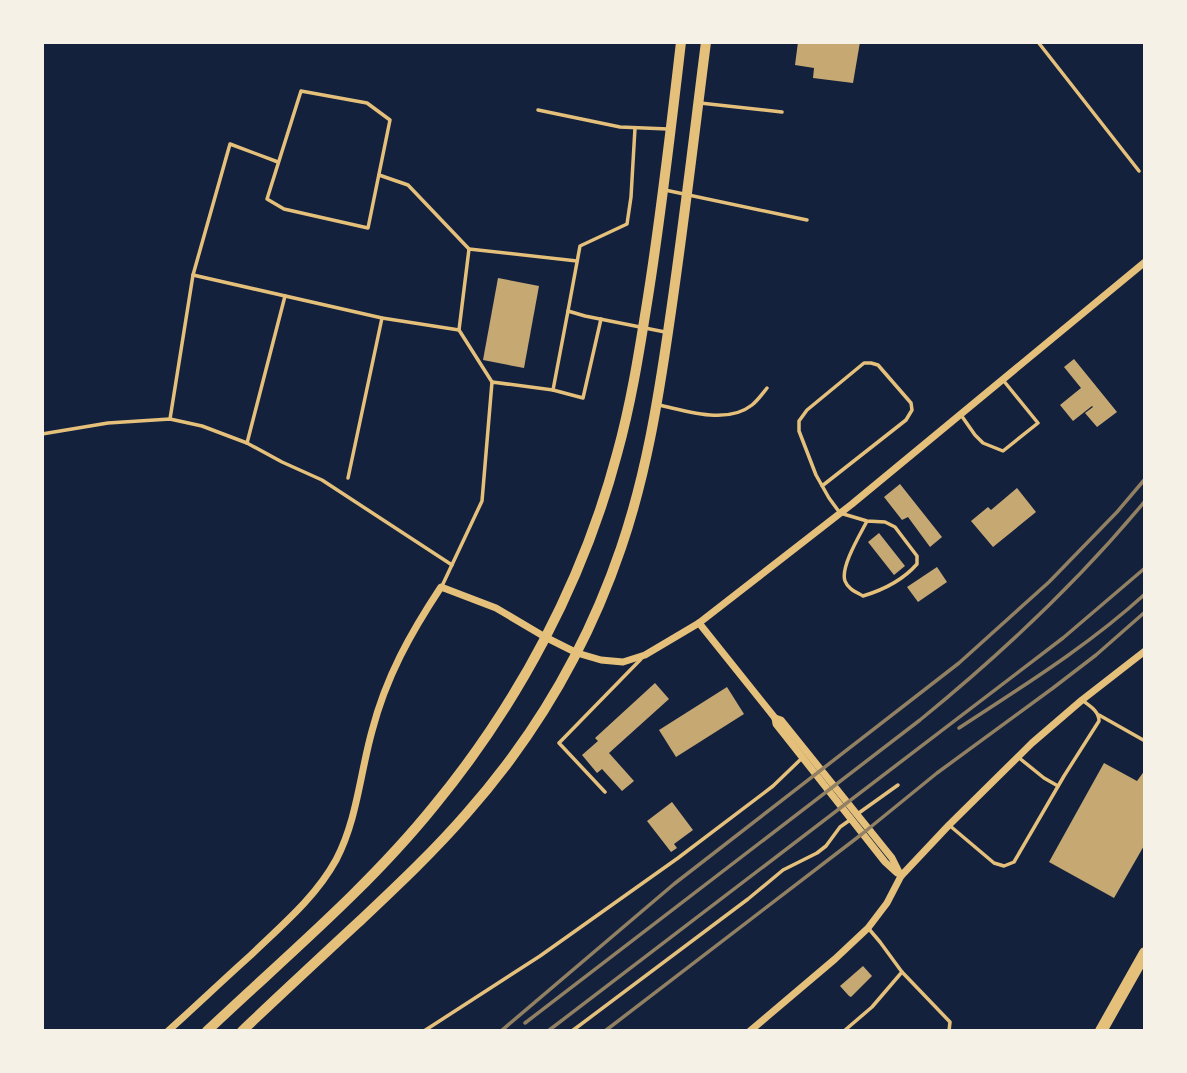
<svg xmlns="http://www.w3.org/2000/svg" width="1187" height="1073" font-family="Karla,sans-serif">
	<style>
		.building { fill: #c6a872 }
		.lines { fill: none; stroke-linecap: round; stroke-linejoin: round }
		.service { stroke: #e5c07b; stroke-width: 3.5 }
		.minor { stroke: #e5c07b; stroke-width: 7 }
		.secondary { stroke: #e5c07b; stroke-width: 10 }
		.motorway { stroke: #e5c07b; stroke-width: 12 }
		.rail { stroke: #918062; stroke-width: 3.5 }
	</style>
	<rect width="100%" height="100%" fill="#14213d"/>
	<!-- building -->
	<g class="building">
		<path d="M798,42H860L853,83L813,78L814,68L795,65Z"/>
		<path d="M498,278L539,286L524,368L483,360Z"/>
		<path d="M1074,359L1117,412L1097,427L1085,413L1093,407L1092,406L1073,421L1060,405L1081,388L1064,367Z"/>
		<path d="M900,484L942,537L930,547L908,517L902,520L884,497Z"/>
		<path d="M1017,488L1036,512L993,547L971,521L988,507L991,510Z"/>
		<path d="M879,533L905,566L894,575L868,542Z"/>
		<path d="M937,567L947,582L918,602L907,587Z"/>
		<path d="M655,683L669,699L609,753L634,781L622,791L602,769L597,773L582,755L598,741L595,738Z"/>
		<path d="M727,687L744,714L676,757L659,730Z"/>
		<path d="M1104,763L1137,781L1145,770V844L1114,898L1049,862Z"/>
		<path d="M672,802L693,830L674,844L677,848L671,852L647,821Z"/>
		<path d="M863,966L872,976L851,997L849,996L840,986Z"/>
	</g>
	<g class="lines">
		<!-- service -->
		<g class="service">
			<path d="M1038,42L1139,171"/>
			<path d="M301,91L367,103L390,120L368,228L284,209L267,199Z"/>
			<path d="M700,103L782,112"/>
			<path d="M538,110L620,127L668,129"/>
			<path d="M635,128L631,197L627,224L580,246L568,311L585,316L665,332"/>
			<path d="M379,175L408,185L469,249L577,261"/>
			<path d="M665,190L807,220"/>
			<path d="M469,249L459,330L492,382"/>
			<path d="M193,275L230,144L278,162"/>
			<path d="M553,390L568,311"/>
			<path d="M659,405C687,411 727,425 752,405C758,400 763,393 767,388"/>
			<path d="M961,415L975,435L983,443L1003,451L1038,423L1003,380"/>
			<path d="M170,419L193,275L382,318L459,330"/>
			<path d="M42,434L108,423L170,419L202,426L247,443L282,462L322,480L452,565"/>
			<path d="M247,443L285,296"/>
			<path d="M348,478L382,318"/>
			<path d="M822,486L906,420L912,410L911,403L878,365L871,363H864L807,410L799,421V431L816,475L829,498L840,513L867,521L885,522L895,527L917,556V564C903,580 883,590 863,596C856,592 848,589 845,581C840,567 861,533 867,521"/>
			<path d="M442,586L482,501L492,382L553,390L583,398L601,319"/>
			<path d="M1099,715L1145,741"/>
			<path d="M1018,757L1044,778L1058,786"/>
			<path d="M605,792L559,743L641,659"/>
			<path d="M856,815L898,785"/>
			<path d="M949,825L994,863L1004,866L1014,862L1064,776L1099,721C1099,711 1090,706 1082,700"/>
			<path d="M902,972L950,1022L949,1031"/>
			<path d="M424,1031L540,956L678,858L773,786L801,759"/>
			<path d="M572,1031L748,899L783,870L817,853L826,846L840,827L850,820"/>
			<path d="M844,1031L872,1007L902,972L880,942L869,929"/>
		</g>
		<!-- minor -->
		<g class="minor">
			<path d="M699,623L775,718L781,720L892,858L901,876"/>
			<path d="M775,718L776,724L885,862L897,873"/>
			<path d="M168,1031C196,1006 223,980 251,955C282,925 315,898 336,860C357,820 360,774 372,731C386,677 410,634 441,587L496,608L545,637L577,653L601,660L623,662L645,655L699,623L852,504L1145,262"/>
			<path d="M750,1031L835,959L868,928L887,903L901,876L949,825L1032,743L1082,700L1145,651"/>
		</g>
		<!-- secondary -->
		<g class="secondary">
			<path d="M207,1031C284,958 367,889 434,806C518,704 583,582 617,454C631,404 639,353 647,303C661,216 671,129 681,42"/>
			<path d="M242,1031C282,993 322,956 363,918C399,884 435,850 467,813C535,736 588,645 621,548C646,475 658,401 669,325C683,231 694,136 706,42"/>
		</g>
		<!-- motorway -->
		<path class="motorway" d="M1101,1031L1145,953"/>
		<!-- rail -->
		<g class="rail">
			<path d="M959,728C1023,686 1088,646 1145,594"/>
			<path d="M525,1023L920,720C1001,654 1078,582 1145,501"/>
			<path d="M501,1031L674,884L959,663L1049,582L1117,512L1145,479"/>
			<path d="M548,1031L1063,638L1145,568"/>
			<path d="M605,1031L862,834L937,773L1053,688L1096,655L1145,612"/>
		</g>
	</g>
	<!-- border -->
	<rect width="1187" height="1073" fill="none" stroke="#f6f1e7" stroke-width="88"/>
</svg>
